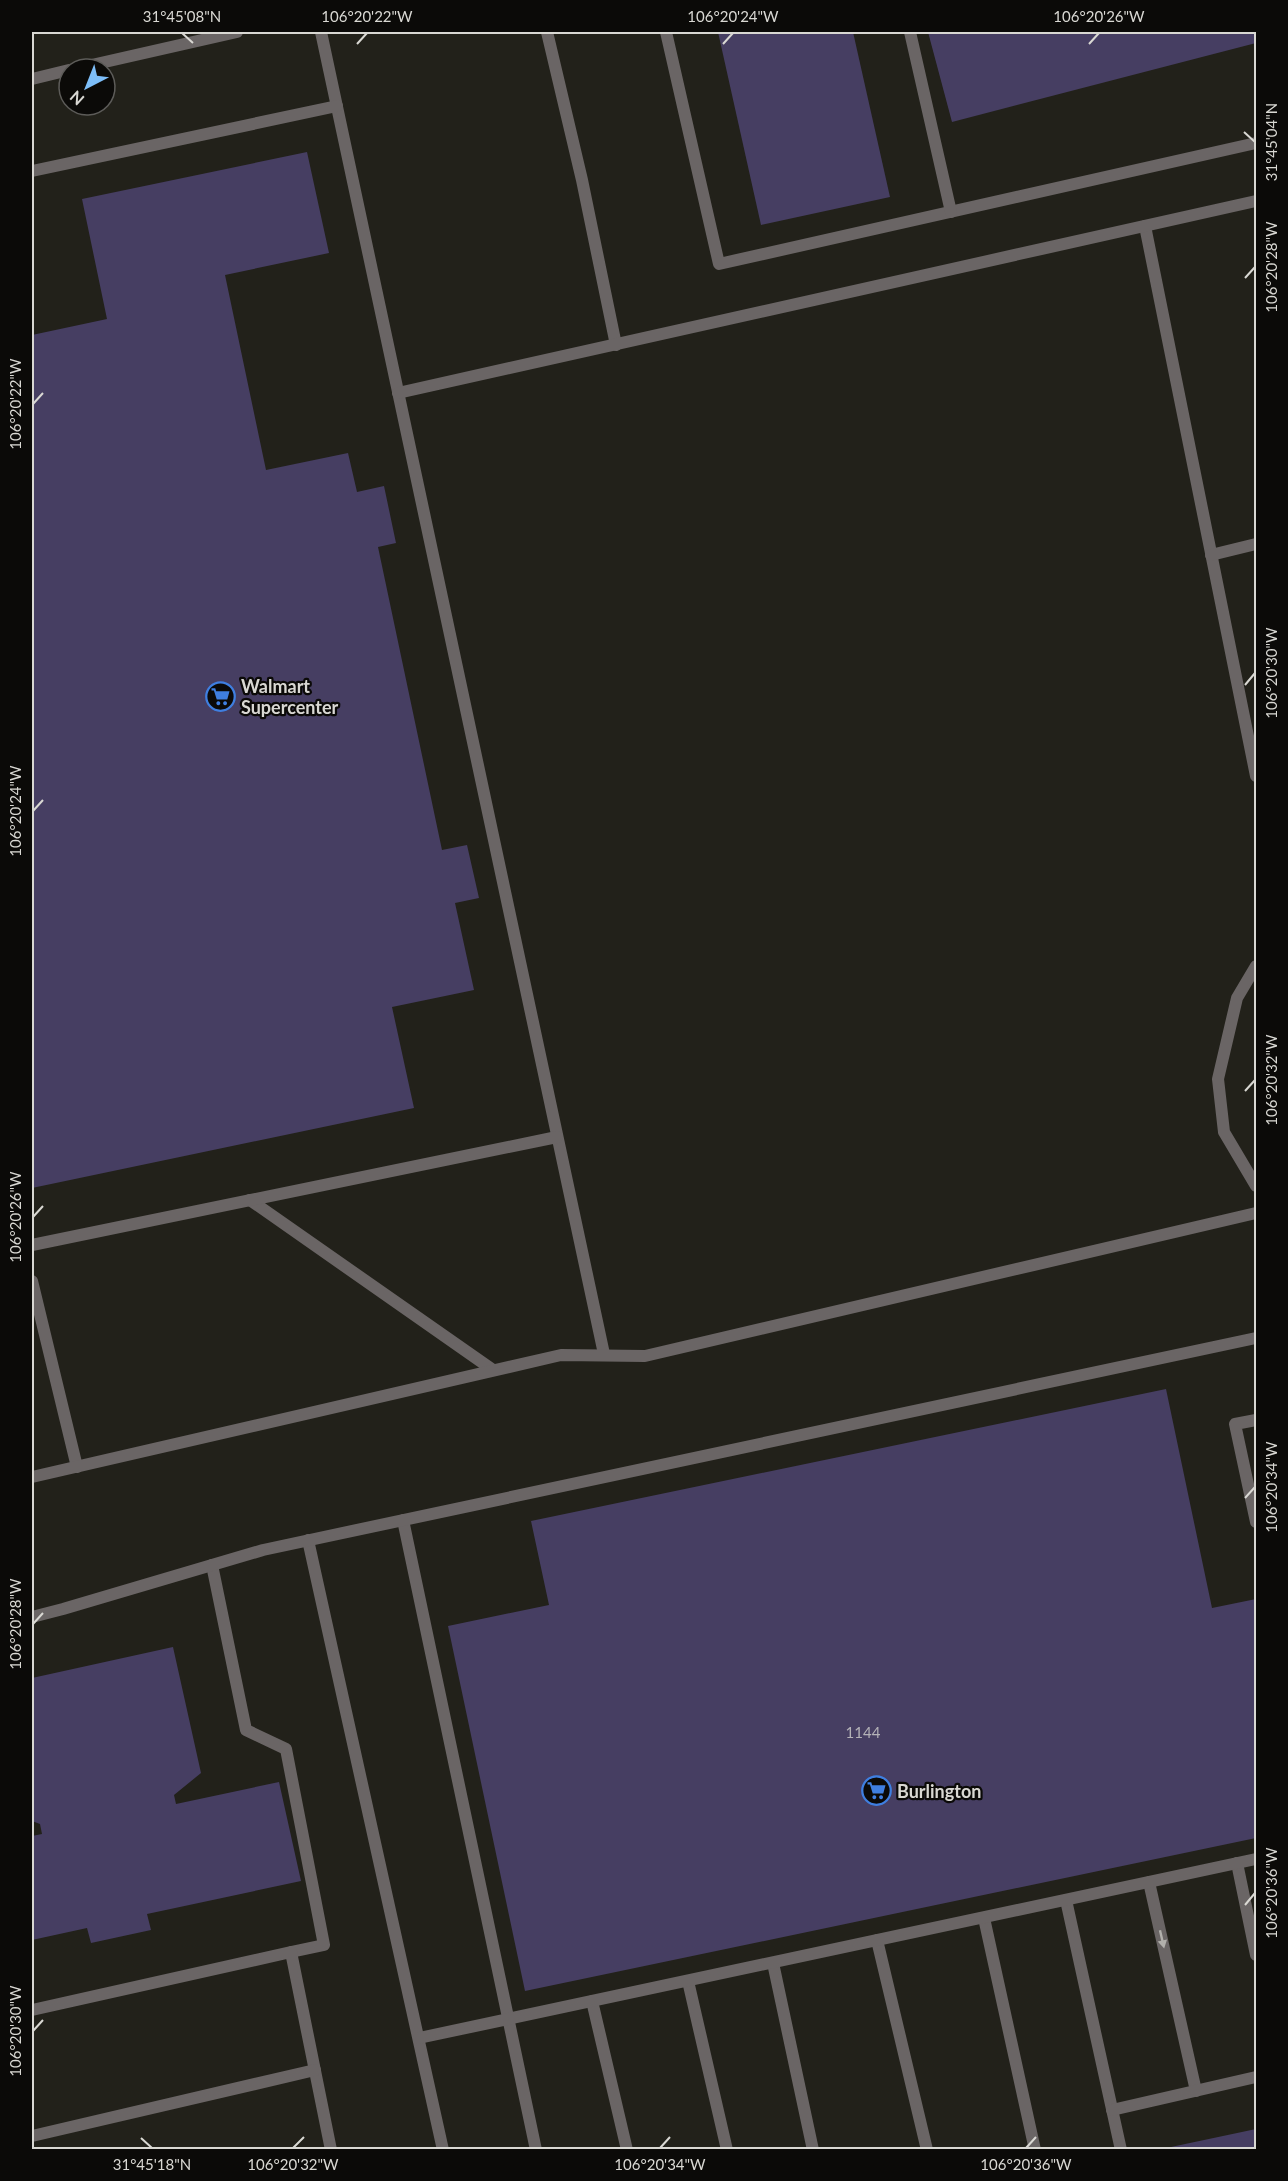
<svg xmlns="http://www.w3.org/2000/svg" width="1288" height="2181" font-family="Lato,sans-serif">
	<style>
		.building { fill: #463e62 }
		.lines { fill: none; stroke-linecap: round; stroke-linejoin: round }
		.service { stroke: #6a6565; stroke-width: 12 }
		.oneway { fill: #b2b0ac }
		.ticks { fill: none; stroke: #d9d8d3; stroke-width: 2 }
		.labels { text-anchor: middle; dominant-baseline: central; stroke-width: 4.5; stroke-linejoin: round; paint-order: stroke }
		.number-label { font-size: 15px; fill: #b4b2b7 }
		.poi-label { font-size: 18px; font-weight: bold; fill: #d9d8d3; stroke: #0b0a08; text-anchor: start }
		.neatline { fill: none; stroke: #d9d8d3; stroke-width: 2 }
		.ticks-label { font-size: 15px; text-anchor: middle; fill: #d9d8d3 }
	</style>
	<rect width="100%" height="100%" fill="#22211a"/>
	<!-- building -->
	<g class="building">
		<path d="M718,32H853L890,197L761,225Z"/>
		<path d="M928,32H1256V43L952,122Z"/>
		<path d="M307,152L329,253L225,275L266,470L348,453L357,492L384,486L396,543L378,547L442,850L467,845L479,898L455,903L474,990L392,1007L414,1108L32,1188V335L107,319L82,199Z"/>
		<path d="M1166,1389L1212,1608L1256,1599V1838L525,1991L448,1626L549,1605L531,1521Z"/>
		<path d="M173,1647L201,1773L174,1795L176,1804L279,1782L301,1881L147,1914L151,1930L91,1943L87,1928L32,1940V1836L42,1834L40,1824L32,1821V1678Z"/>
		<path d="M1256,2129V2150H1172L1171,2147Z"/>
	</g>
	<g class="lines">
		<!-- service -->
		<g class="service">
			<path d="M321,32L604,1354"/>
			<path d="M547,32L582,180L616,345"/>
			<path d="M666,32L719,264L1256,143"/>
			<path d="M910,32L951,212"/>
			<path d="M74,69L237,32"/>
			<path d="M32,79L69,70"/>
			<path d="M32,171L337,106"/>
			<path d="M1145,226L1256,776"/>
			<path d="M398,393L1256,201"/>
			<path d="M1211,555L1256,544"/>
			<path d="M1256,966L1237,998L1218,1079L1224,1132L1256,1186"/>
			<path d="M250,1200L493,1370"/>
			<path d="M32,1245L557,1137"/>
			<path d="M32,1281L77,1467"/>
			<path d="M1256,1420L1235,1424L1256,1522"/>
			<path d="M32,1477L561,1355L645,1356L1256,1213"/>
			<path d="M403,1520L536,2150"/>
			<path d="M308,1540L443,2150"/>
			<path d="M212,1565L246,1730L286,1749L324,1945L291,1952"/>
			<path d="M32,1617L63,1609L263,1550L1256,1338"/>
			<path d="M1237,1863L1256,1955"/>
			<path d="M1149,1882L1196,2091"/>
			<path d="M1066,1900L1121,2150"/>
			<path d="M984,1918L1035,2150"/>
			<path d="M877,1940L927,2150"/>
			<path d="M773,1963L813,2150"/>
			<path d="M688,1981L727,2150"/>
			<path d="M592,2001L627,2150"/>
			<path d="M32,2010L291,1952L331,2150"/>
			<path d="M419,2038L1256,1859"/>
			<path d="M1112,2110L1256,2077"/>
			<path d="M32,2136L315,2070"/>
		</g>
	</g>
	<!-- one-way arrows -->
	<defs><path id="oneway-solid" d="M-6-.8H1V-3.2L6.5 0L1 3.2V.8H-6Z" transform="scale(1.5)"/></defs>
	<use class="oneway" href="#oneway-solid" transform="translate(1162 1939) rotate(77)"/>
	<!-- ticks -->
	<path class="ticks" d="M182,33L193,43M357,44L367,33M723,44L733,33M1089,44L1099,33M1244,132L1255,142M1245,278L1255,267M33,404L43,393M1245,685L1255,673M33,811L43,800M1245,1091L1255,1080M33,1217L43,1206M1245,1498L1255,1487M33,1624L43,1613M1245,1905L1255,1893M33,2031L43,2020M141,2138L152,2148M293,2148L304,2137M660,2148L670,2137M1026,2148L1036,2137"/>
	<!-- icons -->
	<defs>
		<symbol id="supermarket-ring" viewBox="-11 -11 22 22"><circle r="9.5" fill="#0b0a08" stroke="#3f7fe0" stroke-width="1.5"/><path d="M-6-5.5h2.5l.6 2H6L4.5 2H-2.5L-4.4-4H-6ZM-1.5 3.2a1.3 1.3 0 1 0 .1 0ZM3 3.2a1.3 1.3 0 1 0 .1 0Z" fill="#3f7fe0"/></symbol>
	</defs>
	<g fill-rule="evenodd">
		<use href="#supermarket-ring" x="204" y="680" width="33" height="33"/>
		<use href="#supermarket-ring" x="860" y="1774" width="33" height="33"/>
	</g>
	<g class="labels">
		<!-- number labels -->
		<g class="number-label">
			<text x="863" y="1732">1144</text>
		</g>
		<!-- poi labels -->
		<g class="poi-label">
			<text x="241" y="686">Walmart<tspan x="241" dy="21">Supercenter</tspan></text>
			<text x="897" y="1791">Burlington</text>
		</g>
	</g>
	<!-- border -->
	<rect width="1288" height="2181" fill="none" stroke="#0b0a08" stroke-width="66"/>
	<!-- north arrow -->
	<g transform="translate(87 87) rotate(222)"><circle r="28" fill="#0b0a08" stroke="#5d5c59" stroke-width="1.5"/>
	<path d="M0-4.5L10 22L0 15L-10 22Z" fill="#7dbef9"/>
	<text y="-9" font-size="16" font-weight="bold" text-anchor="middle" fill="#d9d8d3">N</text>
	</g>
	<rect x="33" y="33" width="1222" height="2115" class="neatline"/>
	<g class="ticks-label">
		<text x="182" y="22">31°45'08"N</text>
		<text x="367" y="22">106°20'22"W</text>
		<text x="733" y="22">106°20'24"W</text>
		<text x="1099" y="22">106°20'26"W</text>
		<text transform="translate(1272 142) rotate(-90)" y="5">31°45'04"N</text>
		<text transform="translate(1272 267) rotate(-90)" y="5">106°20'28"W</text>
		<text transform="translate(16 404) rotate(-90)" y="5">106°20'22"W</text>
		<text transform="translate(1272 673) rotate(-90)" y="5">106°20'30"W</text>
		<text transform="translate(16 811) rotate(-90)" y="5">106°20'24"W</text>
		<text transform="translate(1272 1080) rotate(-90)" y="5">106°20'32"W</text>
		<text transform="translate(16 1217) rotate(-90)" y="5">106°20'26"W</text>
		<text transform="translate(1272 1487) rotate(-90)" y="5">106°20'34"W</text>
		<text transform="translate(16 1624) rotate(-90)" y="5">106°20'28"W</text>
		<text transform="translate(1272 1893) rotate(-90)" y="5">106°20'36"W</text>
		<text transform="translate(16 2031) rotate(-90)" y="5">106°20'30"W</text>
		<text x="152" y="2170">31°45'18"N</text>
		<text x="293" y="2170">106°20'32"W</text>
		<text x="660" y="2170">106°20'34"W</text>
		<text x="1026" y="2170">106°20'36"W</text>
	</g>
</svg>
